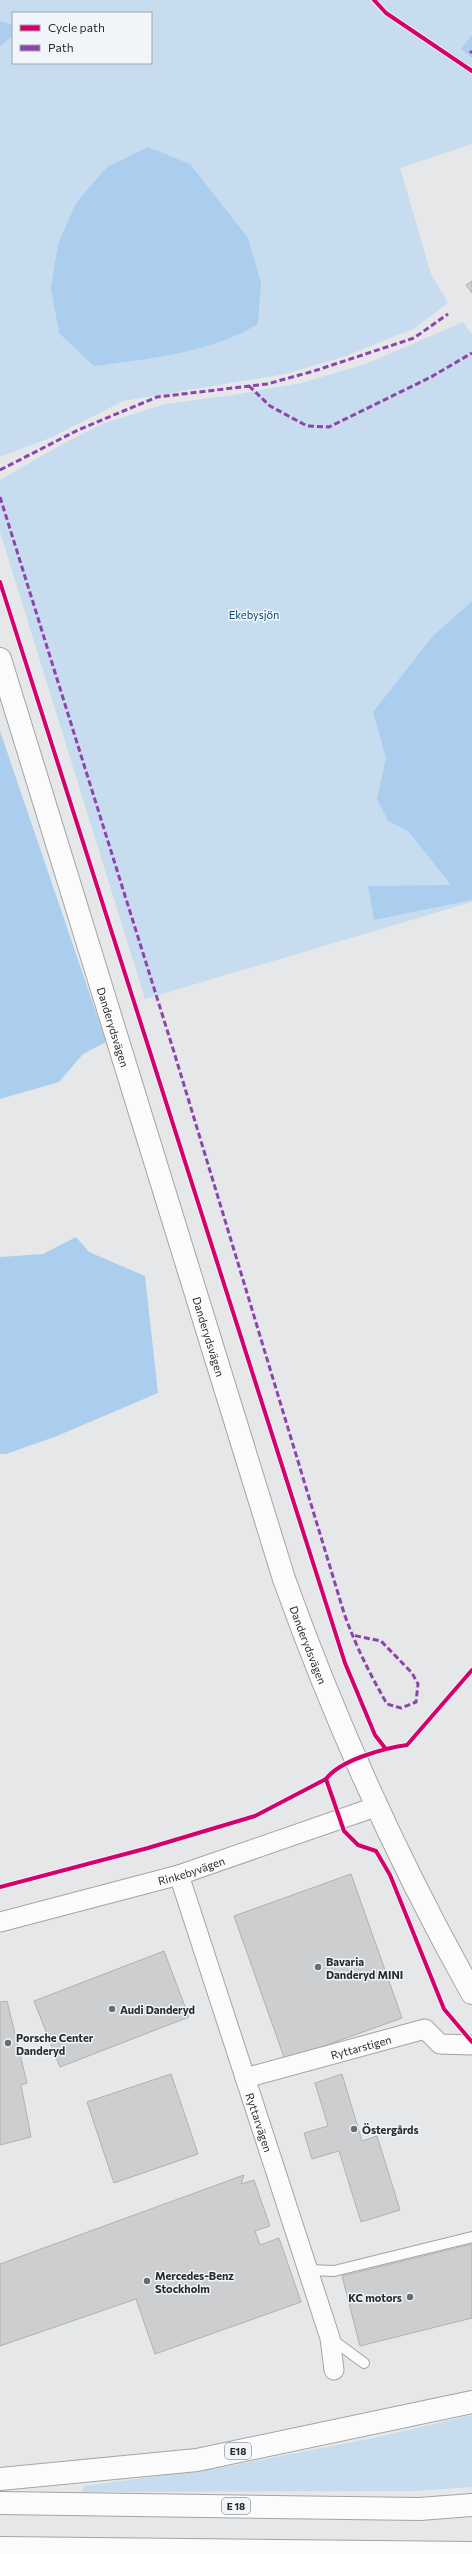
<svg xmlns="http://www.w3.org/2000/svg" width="472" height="2554" font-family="Commissioner,sans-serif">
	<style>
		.green { fill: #c8dcef; fill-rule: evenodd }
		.forest { fill: #abceee }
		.building { fill: #cdcecf; stroke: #afb1b2 }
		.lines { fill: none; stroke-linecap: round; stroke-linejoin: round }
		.lane-casing { stroke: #a3a4a6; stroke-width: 12 }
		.street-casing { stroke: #a3a4a6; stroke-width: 21 }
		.secondary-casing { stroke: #a3a4a6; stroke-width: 24 }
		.highway-casing { stroke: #a3a4a6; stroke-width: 24 }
		.lane { stroke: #fbfbfc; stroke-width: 10 }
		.street { stroke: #fbfbfc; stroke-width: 19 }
		.secondary { stroke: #fbfbfc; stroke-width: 22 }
		.highway { stroke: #fbfbfc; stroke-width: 22 }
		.quiet { stroke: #8e44ad; stroke-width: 3; stroke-dasharray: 6 3; stroke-linecap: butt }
		.cycleway-casing { stroke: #f0f5f9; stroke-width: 6 }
		.cycleway { stroke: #d6006c; stroke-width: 4 }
		.poi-dot { fill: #6a6c6e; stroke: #f0f5f9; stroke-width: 1.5 }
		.labels { text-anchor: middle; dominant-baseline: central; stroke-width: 3; stroke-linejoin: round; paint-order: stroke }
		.shield { fill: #f0f5f9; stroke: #646769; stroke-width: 1 }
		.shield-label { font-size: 10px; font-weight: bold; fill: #282a2b }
		.park-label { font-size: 11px; fill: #064673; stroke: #f0f5f9 }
		.street-label { font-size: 11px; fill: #282a2b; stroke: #f0f5f9 }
		.poi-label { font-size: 11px; font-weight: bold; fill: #282a2b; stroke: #f0f5f9; text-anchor: start }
	</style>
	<rect width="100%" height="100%" fill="#e5e7e9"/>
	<!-- green -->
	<g class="green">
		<path d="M0,0H472V144L400,168L431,274L448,303L415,328L346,356L285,374L123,401L50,438L0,457ZM13,13H151V63H13Z"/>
		<path d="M463,322L472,334V902L145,999L0,532V480L61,445L102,424L165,404L233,395L301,383L366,364Z"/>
		<path d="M472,2415V2487L415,2491L82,2492L84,2486L219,2468L374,2438Z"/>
	</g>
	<!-- forest -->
	<g class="forest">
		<path d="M0,21L13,25V36L0,46Z"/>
		<path d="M472,35V58L461,49Z"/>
		<path d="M148,147L190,164L248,238L261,283L258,324C207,354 151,358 94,366L59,333L51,288L58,244L76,203L107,167Z"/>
		<path d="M472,601V900L374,920L368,886L451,885L408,831L388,821L377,799L386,758L373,712L433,636Z"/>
		<path d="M0,731L106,1042L83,1054L59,1082L0,1099Z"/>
		<path d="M76,1237L89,1252L145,1276L158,1393L57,1436L6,1454H0V1257L43,1254Z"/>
	</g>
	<!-- building -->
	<g class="building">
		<path d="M472,281V293L466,285Z"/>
		<path d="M351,1874L402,2018L285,2060L234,1916Z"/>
		<path d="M164,1951L189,2017L60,2067L34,2001Z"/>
		<path d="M7,2001L27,2083L21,2085L31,2137L0,2145V2002Z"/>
		<path d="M171,2074L198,2154L114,2183L87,2102Z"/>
		<path d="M342,2074L362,2141L377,2136L400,2210L361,2222L339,2151L312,2159L304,2133L328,2126L315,2083Z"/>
		<path d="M244,2175L241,2184L254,2180L270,2226L255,2231L260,2245L279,2238L301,2302L155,2354L136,2299L0,2346V2264Z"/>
		<path d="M472,2244V2318L360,2346L342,2276Z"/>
	</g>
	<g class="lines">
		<defs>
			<g id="lane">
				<path d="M307,2270L334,2271L472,2237"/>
				<path d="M330,2338L364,2363"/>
			</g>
			<g id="street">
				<path id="s1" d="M179,1875L330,2338L334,2370"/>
				<path id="s2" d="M0,1922L179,1875L378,1806"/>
				<path id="s3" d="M245,2078L425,2029L440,2044L472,2045"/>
			</g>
			<g id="secondary">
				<path id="s4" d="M0,659L284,1579C335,1721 398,1861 472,1993"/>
			</g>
			<g id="highway">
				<path d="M0,2479L197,2460L472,2402"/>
				<path d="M0,2503L420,2509L472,2505"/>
				<path d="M0,2548L472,2553"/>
			</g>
		</defs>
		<!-- lane casing -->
		<use href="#lane" class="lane-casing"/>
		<!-- street casing -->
		<use href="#street" class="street-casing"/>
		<!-- secondary casing -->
		<use href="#secondary" class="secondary-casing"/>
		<!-- highway casing -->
		<use href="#highway" class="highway-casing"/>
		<!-- lane -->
		<use href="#lane" class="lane"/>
		<!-- street -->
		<use href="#street" class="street"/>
		<!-- secondary -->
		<use href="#secondary" class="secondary"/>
		<!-- highway -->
		<use href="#highway" class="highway"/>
		<!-- quiet -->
		<g class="quiet">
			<path d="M470,51L472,53"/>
			<path d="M249,386L270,406L307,426L329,427L431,377L472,353"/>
			<path d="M0,470L78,430L157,397L267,384L314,371L414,338L448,314"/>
			<path d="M0,497L174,1052L344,1613C356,1647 370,1674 387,1704L401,1708L416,1702L418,1684L412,1673L381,1641L352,1635"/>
		</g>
		<defs>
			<g id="cycleway">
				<path d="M374,0L386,13L472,71"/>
				<path d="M0,582L345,1663L375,1735L385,1748"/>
				<path d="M326,1779L344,1831L358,1845L376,1851L390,1875L444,2009L472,2042"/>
				<path d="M0,1887L148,1848L255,1816L326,1779C340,1760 385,1748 407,1745L472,1670"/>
			</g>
		</defs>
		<!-- cycleway casing -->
		<use href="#cycleway" class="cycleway-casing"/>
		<!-- cycleway -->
		<use href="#cycleway" class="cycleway"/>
	</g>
	<!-- markers -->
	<g class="poi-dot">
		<circle cx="318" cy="1967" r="4"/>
		<circle cx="112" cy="2009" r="4"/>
		<circle cx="8" cy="2043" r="4"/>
		<circle cx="354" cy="2129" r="4"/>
		<circle cx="147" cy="2281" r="4"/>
		<circle cx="410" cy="2297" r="4"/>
	</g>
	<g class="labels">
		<!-- shield labels -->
		<g class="shield">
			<rect x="225" y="2443" width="26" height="16" rx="3"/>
			<rect x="222" y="2498" width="28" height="16" rx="3"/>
		</g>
		<g class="shield-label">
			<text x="238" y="2451">E18</text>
			<text x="236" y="2506">E 18</text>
		</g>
		<!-- park labels -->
		<g class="park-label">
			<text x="254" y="614">Ekebysjön</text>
		</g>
		<!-- street labels -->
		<g class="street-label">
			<text stroke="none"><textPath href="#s4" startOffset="385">Danderydsvägen</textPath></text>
			<text stroke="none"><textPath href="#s4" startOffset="709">Danderydsvägen</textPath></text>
			<text stroke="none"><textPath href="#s4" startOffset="1033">Danderydsvägen</textPath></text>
			<text stroke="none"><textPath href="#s2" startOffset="198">Rinkebyvägen</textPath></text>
			<text stroke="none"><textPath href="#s3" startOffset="120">Ryttarstigen</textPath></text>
			<text stroke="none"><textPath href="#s1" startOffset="260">Ryttarvägen</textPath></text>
		</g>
		<!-- poi labels -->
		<g class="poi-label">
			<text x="326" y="1961">Bavaria<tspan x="326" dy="13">Danderyd MINI</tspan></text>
			<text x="120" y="2009">Audi Danderyd</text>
			<text x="16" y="2037">Porsche Center<tspan x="16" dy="13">Danderyd</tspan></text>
			<text x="362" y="2129">Östergårds</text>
			<text x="155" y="2275">Mercedes-Benz<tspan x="155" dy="13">Stockholm</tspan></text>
			<text x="402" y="2297" text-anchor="end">KC motors</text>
		</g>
	</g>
	<!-- legend -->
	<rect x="12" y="12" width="140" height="52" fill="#f0f5f9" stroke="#a0a4a7"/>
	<rect x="20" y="25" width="20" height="6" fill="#d6006c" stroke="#a0a4a7"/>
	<text x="48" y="32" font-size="12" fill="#282a2b">Cycle path</text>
	<rect x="20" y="45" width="20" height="6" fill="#8e44ad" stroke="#a0a4a7"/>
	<text x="48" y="52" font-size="12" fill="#282a2b">Path</text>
</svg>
